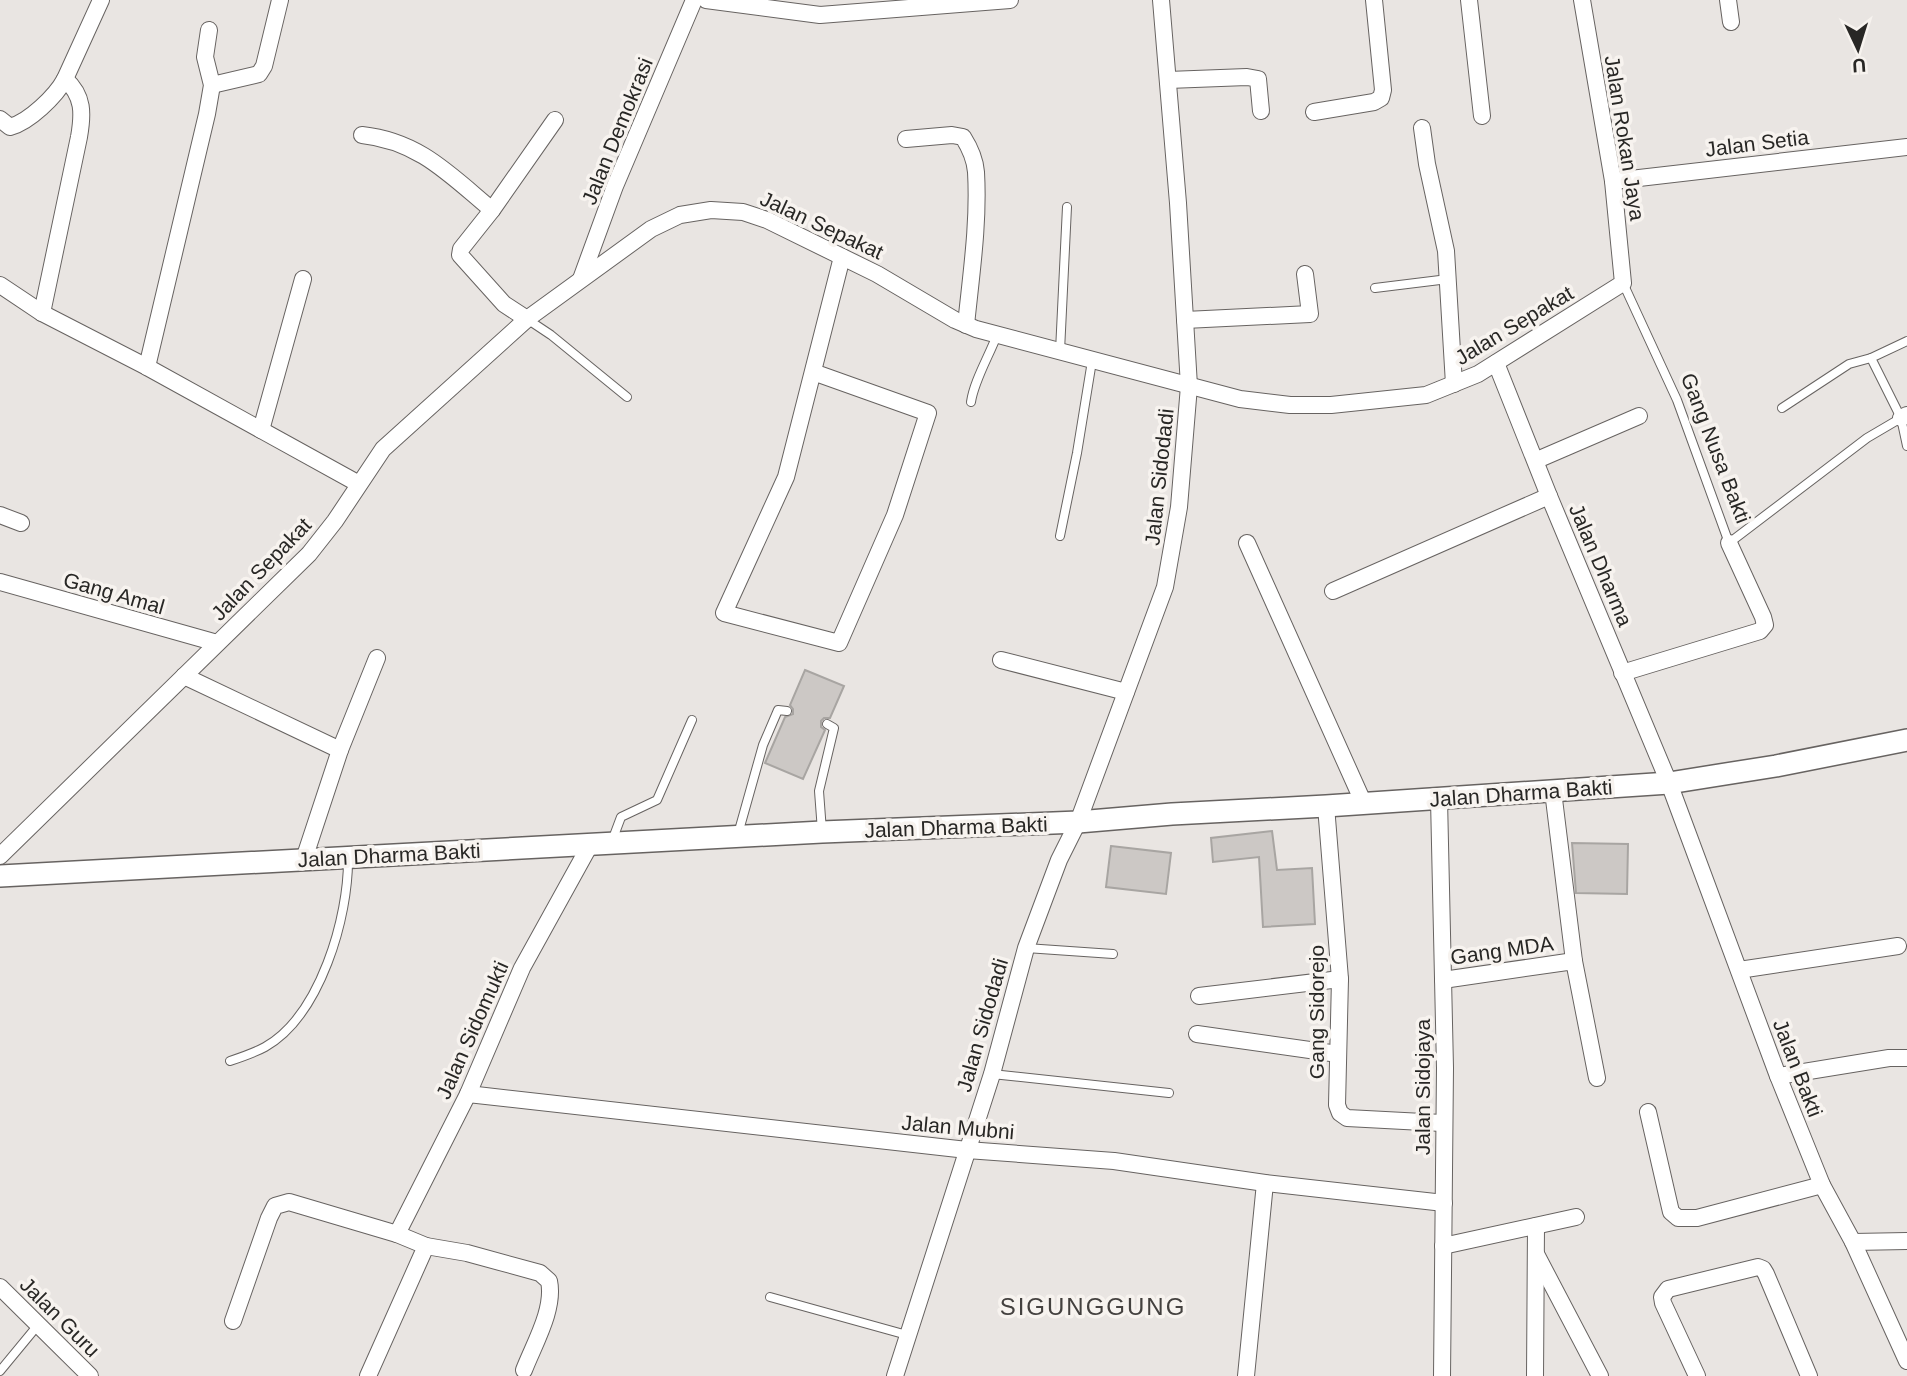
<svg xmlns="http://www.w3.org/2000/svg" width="1907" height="1376" font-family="Arial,sans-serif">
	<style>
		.building { fill: #ccc8c5; stroke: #a8a5a2; stroke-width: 2 }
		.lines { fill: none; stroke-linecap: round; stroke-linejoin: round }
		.lane-casing { stroke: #676361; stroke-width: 10 }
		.street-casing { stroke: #676361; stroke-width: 18 }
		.secondary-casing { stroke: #676361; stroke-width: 24 }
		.lane { stroke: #fff; stroke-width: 8 }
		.street { stroke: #fff; stroke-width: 16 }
		.secondary { stroke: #fff; stroke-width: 21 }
		.labels { text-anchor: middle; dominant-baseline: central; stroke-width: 7; stroke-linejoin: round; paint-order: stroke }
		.street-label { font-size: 21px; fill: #282725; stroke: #f7f3ef }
		.quarter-label { font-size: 24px; letter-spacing: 2px; fill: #44413f; stroke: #f7f3ef }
	</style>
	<rect width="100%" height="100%" fill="#e9e5e2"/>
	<!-- building -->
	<g class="building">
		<path d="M805,670L844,686L830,718H824L821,721V727L825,730L803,779L765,763L785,717L793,714V709L790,705Z"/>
		<path d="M1272,831L1277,870L1312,868L1315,924L1263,927L1259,857L1213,862L1211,838Z"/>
		<path d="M1572,843L1628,844L1627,894L1576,893Z"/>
		<path d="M1111,846L1171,853L1166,894L1106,887Z"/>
	</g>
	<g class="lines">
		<defs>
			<g id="lane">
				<path d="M1623,283L1677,400L1729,543L1867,438L1901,418"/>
				<path d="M1375,288L1448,279"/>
				<path d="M527,319L551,335L627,397"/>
				<path d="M1907,341L1871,358L1901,418L1907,446"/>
				<path d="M1060,351L1067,207"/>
				<path d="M971,402C974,381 989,356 997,335"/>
				<path d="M1782,408L1849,364L1871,358"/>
				<path d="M1060,536L1077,453L1092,361"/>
				<path d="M822,831L819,791L834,728L827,724"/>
				<path d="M738,834L763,745L778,710L787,711"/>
				<path d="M612,841L621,817L657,800L692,720"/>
				<path d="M1026,948L1113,954"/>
				<path d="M230,1061C242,1057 254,1053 265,1047C320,1016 349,917 348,857"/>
				<path d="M992,1074L1169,1093"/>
				<path d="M770,1297L907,1335"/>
				<path d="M0,1371L38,1325"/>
			</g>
			<g id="street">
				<path d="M706,0L820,15L1010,0"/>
				<path d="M1469,0L1482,116"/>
				<path d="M1728,0L1731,22"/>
				<path d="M65,79L101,0"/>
				<path d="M1168,80L1247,77L1258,79L1261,111"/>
				<path d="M212,85L259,74L264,66L280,0"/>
				<path d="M1314,112L1374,102L1381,98L1383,90L1374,0"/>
				<path d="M0,119L10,127C29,122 56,96 65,79C84,96 83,114 79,137L42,313"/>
				<path d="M1422,128L1427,164L1446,251L1454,384"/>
				<path d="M362,135C419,141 450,175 492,210"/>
				<path d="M906,139L952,135L963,137C970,148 975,159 976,172C979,223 971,275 966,325"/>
				<path d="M1613,181L1907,147"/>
				<path d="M581,279L615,186L694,0"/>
				<path d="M0,285L42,313L147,367L359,484"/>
				<path d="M527,319L504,304L460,255L461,249L492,210L555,120"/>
				<path d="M1185,320L1310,314L1305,274"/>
				<path d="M1496,363L1549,496L1669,783L1778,1076L1822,1185L1853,1242L1907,1361"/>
				<path d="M147,367L207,114L212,85L205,57L209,30"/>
				<path d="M813,372L928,413L895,515L839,643L724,613L786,477L842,257"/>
				<path d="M1901,418L1907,415"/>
				<path d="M261,430L303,279"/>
				<path d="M1537,460L1639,416"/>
				<path d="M0,515L21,523"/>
				<path d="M1247,543L1364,804"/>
				<path d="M0,582L217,643"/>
				<path d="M1333,591L1549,496"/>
				<path d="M1001,660L1126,692"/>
				<path d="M1622,673L1760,631L1765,625L1763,617L1729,543"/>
				<path d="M184,676L340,750"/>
				<path d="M1553,791L1574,961"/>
				<path d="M1439,799L1445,1068L1442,1376"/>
				<path d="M1326,806L1340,979L1337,1105L1340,1113L1347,1118L1442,1123"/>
				<path d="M0,856L309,554L335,521L383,449L527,319L651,229L680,215L711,210L743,212L767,220L877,274L955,320L976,329L1240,399L1290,405H1331L1426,395L1478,374L1623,283L1613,181L1582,0"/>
				<path d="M304,859L340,750L377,658"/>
				<path d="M1739,970L1898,946"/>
				<path d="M1443,980L1574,961L1597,1078"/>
				<path d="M1199,996L1340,979"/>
				<path d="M1197,1034L1338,1054"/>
				<path d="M1778,1076L1889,1058H1907"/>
				<path d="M468,1094L967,1150L1114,1161L1265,1183L1444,1203"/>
				<path d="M1648,1112L1671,1212L1678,1218H1697L1822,1185"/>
				<path d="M1853,1242L1907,1241"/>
				<path d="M426,1246L467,1253L540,1273L549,1281C555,1309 534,1344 524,1370"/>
				<path d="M1443,1246L1576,1217"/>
				<path d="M1536,1254L1600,1376"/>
				<path d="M0,1287L90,1376"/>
				<path d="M233,1321L269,1218L275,1206L289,1202L397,1234"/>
				<path d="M368,1376L426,1246L397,1234L468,1094L522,968L590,845"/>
				<path d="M895,1376L992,1074L1026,948L1059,860L1078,822L1165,587L1179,507L1189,386L1178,203L1161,0"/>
				<path d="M1246,1376L1265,1183"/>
				<path d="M1535,1376L1536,1226"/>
				<path d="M1697,1376L1663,1303L1662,1297L1668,1289L1758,1267L1763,1269L1766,1274L1809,1376"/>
			</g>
			<path id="secondary" d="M0,876L822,832L1078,822L1172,814L1326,806L1669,783L1776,766L1907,740"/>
		</defs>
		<!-- lane casing -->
		<use href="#lane" class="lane-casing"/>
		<!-- street casing -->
		<use href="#street" class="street-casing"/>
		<!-- secondary casing -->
		<use href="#secondary" class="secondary-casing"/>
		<!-- lane -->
		<use href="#lane" class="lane"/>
		<!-- street -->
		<use href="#street" class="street"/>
		<!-- secondary -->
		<use href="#secondary" class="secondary"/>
	</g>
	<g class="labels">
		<!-- street labels -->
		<g class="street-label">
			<text transform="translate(617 131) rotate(-68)">Jalan Demokrasi</text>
			<text transform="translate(1625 138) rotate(81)">Jalan Rokan Jaya</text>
			<text transform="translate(1757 143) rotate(-7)">Jalan Setia</text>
			<text transform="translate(822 225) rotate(25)">Jalan Sepakat</text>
			<text transform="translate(1514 325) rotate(-31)">Jalan Sepakat</text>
			<text transform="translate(1716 448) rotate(69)">Gang Nusa Bakti</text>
			<text transform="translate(1159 477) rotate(-84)">Jalan Sidodadi</text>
			<text transform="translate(1601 565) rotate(67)">Jalan Dharma</text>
			<text transform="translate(261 569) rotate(-46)">Jalan Sepakat</text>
			<text transform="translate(114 593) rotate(16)">Gang Amal</text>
			<text transform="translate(1521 793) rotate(-4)">Jalan Dharma Bakti</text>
			<text transform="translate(956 827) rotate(-2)">Jalan Dharma Bakti</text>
			<text transform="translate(389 855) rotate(-3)">Jalan Dharma Bakti</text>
			<text transform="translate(1502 950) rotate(-8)">Gang MDA</text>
			<text transform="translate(1316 1012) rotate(-90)">Gang Sidorejo</text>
			<text transform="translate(982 1025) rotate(-74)">Jalan Sidodadi</text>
			<text transform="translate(472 1030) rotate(-66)">Jalan Sidomukti</text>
			<text transform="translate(1798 1068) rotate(69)">Jalan Bakti</text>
			<text transform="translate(1422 1087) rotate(-90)">Jalan Sidojaya</text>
			<text transform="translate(958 1127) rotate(5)">Jalan Mubni</text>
			<text transform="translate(60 1317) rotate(45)">Jalan Guru</text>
		</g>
		<!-- quarter labels -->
		<g class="quarter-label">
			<text x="1093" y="1306">SIGUNGGUNG</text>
		</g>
	</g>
	<!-- north arrow -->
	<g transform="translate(1858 49) rotate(176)" stroke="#f7f3ef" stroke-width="5" paint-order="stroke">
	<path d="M0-5L12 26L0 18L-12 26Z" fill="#282725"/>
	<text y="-10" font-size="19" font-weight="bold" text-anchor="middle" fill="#282725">U</text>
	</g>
</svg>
